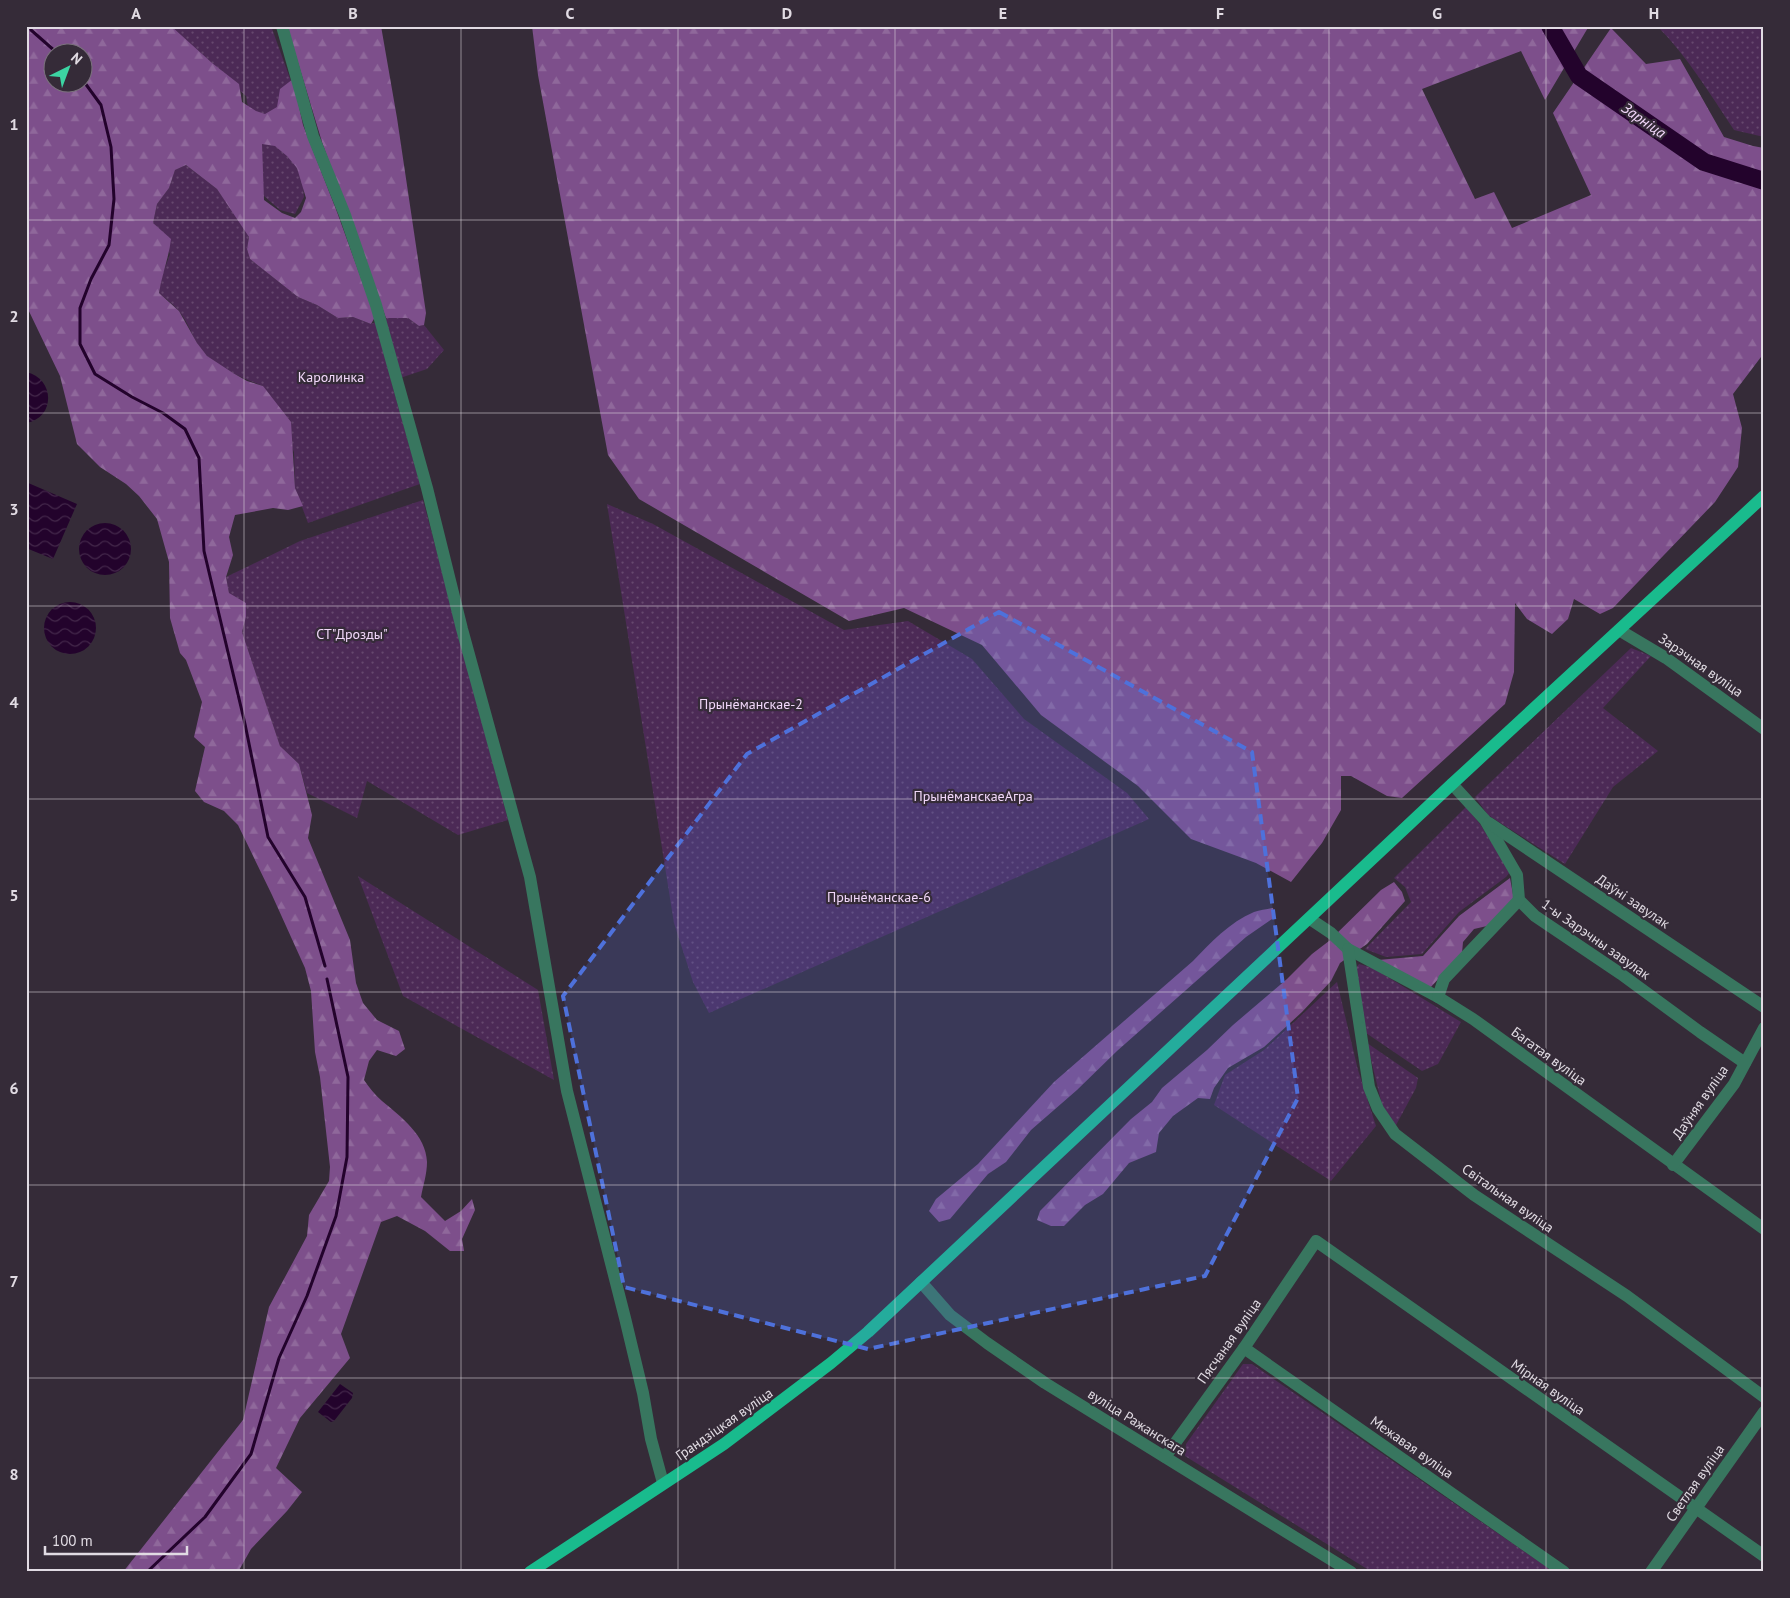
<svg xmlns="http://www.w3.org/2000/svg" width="1790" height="1598" font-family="'PT Sans',sans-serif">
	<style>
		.grass { fill: url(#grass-dots) }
		.forest { fill: url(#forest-firs); fill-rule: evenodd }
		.water { fill: url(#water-waves) }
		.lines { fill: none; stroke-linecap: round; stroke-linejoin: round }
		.stream { stroke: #23032c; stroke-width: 3 }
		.river { stroke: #23032c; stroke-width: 18 }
		.minor { stroke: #38765f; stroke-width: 12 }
		.major { stroke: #19bb8d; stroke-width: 12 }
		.marked { fill: #4e71db; fill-opacity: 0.2; stroke: #4e71db; stroke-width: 4; stroke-dasharray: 10 6; stroke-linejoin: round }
		.grid { fill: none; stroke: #e1dbe3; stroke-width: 1; stroke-opacity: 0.55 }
		.labels { text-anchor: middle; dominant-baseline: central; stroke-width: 4.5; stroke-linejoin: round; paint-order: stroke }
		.park-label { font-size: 14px; fill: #f2d8fa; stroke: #352b38 }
		.street-label { font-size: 14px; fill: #e1dbe3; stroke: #352b38 }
		.water-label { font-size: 15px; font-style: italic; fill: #f3d8fb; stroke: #352b38 }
		.neatline { fill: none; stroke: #e1dbe3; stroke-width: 2 }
		.grid-label { font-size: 16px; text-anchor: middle; font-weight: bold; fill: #e1dbe3 }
	</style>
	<defs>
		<pattern id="grass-dots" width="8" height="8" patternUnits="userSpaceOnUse" patternTransform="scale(1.25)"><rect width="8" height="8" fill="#4c2a56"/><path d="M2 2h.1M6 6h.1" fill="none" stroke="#66486e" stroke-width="1.8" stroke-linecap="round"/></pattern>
		<pattern id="forest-firs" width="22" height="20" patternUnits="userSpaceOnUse" patternTransform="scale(1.25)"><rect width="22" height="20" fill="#7d4f8b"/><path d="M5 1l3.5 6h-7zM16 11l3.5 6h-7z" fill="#8f689b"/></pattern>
		<pattern id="water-waves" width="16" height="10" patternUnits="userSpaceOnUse" patternTransform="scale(1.25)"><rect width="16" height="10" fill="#23032c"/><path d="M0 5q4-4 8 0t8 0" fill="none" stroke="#43274a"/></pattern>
	</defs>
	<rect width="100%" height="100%" fill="#352b38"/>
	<!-- grass -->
	<g class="grass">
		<path d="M165,26H271L296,95L304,197L295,214L280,210L264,196L246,96Z"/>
		<path d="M1657,26H1761L1764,31V137L1734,130C1710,94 1687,56 1657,26Z"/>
		<path d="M186,165L217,189L241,223L249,237L247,249L250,259L298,297L317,305L338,318L353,317L371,324L386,318H408L419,326L424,325L444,350L427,369L391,381L420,484L308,523L295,488L294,452L263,386C244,379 223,370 208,357C194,345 190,324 179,311C173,304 165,298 159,293L162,276L170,254L153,223L157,204L169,188L175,170Z"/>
		<path d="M423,500L508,820L458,835L367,781L357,818L307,793L299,764L280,746L242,632L246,617L229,593L226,577L300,541Z"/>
		<path d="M607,504L653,524L844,630L908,621L972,659L1024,719L1127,793L1149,819L709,1013L693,982L674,923Z"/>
		<path d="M1631,648L1651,656L1603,708L1658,751L1613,787L1565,864L1488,815L1475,797Z"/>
		<path d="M1466,807L1480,824L1510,872L1506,877L1459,912L1422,954L1386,957L1365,949L1411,902L1405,887L1394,878Z"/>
		<path d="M358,876L538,990L554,1080L403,996Z"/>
		<path d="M1359,964L1373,968L1461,1022L1438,1064L1422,1071L1366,1033L1355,969Z"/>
		<path d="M1337,982L1358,1070L1376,1126L1331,1181L1214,1105L1225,1075L1264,1050Z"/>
		<path d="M1367,1043L1418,1078L1416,1088L1395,1127L1382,1105Z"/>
		<path d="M1243,1364H1252L1554,1572H1372L1185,1456L1186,1444Z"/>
	</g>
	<!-- forest -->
	<g class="forest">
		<path d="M26,26H171L212,63L239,84L242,102L256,111L265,114L277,107L280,89L293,79L303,125L337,212L375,317L371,324L353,317L338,318L317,305L298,297L250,259L247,249L249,237L217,189L186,165L175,170L169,188L157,204L153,223L171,239C169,257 162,274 159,293L179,311L197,343L207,356L233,373L247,381L263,386L291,422L295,488L303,506L288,510L273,508L235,515L229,537L233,555L226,577L229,593L246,603V617L242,632L280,746L299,764L312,815L308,838L350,940L356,983L363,1003L377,1020L399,1031L405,1049L396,1056L377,1050L369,1061L364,1080C369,1087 375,1095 382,1101C401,1117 426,1135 427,1162C427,1174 423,1186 421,1197L445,1221L461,1211L472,1199L475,1210L462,1239L464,1251H450L425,1231L397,1216L381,1222L341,1334L350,1358L300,1418L276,1468L302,1492L287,1511L251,1549L238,1572H123L243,1420L269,1307L307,1236L309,1215L329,1181L330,1167L320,1077L315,1052L311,991L305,968L272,895L238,825L224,811L204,802L195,791L205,747L194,737L202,702L186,660L180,653L170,618L169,562L157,519L139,496L126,484L100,467L77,444L60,376L26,305ZM52,52H82V82H52ZM262,144L275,146L287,156L297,168L306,198L301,212L295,218L282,213L264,200Z"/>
		<path d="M287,26H381L397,118L426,313L424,325L419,326L408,318H386L322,142Z"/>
		<path d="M532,26H1589L1545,100L1521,51L1422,89L1475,199L1494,192L1512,228L1591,195L1553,113L1611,28L1646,64L1680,59L1724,137L1753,146L1764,148V353L1733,394L1742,428L1738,467L1715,502L1613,608L1600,614L1574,599L1568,619L1552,634L1527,619L1515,603L1514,672L1505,704L1402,798L1387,796L1351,776H1341V810L1322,843L1291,882L1256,863L1191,839L1138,786L1041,715L982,645L904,608L849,621L639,499L608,455L538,75Z"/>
		<path d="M1510,878L1514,900L1487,926L1474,929L1463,942L1462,953L1430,988L1378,960L1423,956L1459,916Z"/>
		<path d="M1394,882L1402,892L1405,901L1367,944L1340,963L1331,981L1302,1012L1264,1047L1228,1068L1214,1088L1210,1099L1198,1098L1173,1116L1159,1133L1156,1152L1129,1163L1103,1194L1085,1205L1064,1226H1051L1037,1220L1040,1211L1131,1119L1152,1102L1162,1088L1207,1050L1233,1025L1287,979L1312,954L1329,941L1381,890Z"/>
		<path d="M1273,908L1275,917L1246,937L1117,1051L1077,1090L1031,1130L1006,1162L988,1174L950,1219L939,1222L929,1211L936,1199L978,1164L1054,1082L1193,961C1210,943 1230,922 1254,912C1260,910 1267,909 1273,908Z"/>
	</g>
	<!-- water -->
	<g class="water">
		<path d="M26,372C55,378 56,418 26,423Z"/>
		<path d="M26,482L77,504L53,559L26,548Z"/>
		<circle cx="105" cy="549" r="26"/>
		<circle cx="70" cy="628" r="26"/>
		<path d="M340,1384L353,1393L352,1398L334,1421L331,1422L318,1412Z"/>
	</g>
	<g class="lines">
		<!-- stream -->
		<g class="stream">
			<path d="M30,26L31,30L56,52"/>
			<path d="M82,79L101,105L111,147L114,199L109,245L91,279L80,308V344L95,374L132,397L163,413L185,429L199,458L204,551L245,724L268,837L305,897L325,966"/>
			<path d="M147,1572L205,1517L251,1454L279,1358L307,1296L336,1216L347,1157L348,1077L327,979"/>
		</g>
		<!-- river -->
		<path class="river" d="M1550,26L1579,76L1704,162L1764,181"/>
		<!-- minor -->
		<g class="minor">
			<path d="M282,26L313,136L345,215L376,305L427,488L462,629L530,877L567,1091L625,1318L643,1393L651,1439L663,1483"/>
			<path d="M1619,630L1666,658L1764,729"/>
			<path d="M1452,784L1485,820L1517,875L1519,900L1535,916L1621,974L1700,1032L1745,1063"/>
			<path d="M1489,823L1764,1007"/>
			<path d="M1310,919L1331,933L1348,949L1438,997L1473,1019L1764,1229"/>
			<path d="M1348,949L1369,1087L1378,1109L1395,1134L1474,1195L1627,1296L1764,1397"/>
			<path d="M1438,997L1444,979L1519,900"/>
			<path d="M1673,1165L1734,1084L1764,1028"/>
			<path d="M921,1282L950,1315L987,1343L1045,1383L1351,1572"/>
			<path d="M1244,1348L1564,1572"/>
			<path d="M1165,1457L1244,1348L1316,1241L1764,1556"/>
			<path d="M1651,1572L1764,1412"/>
		</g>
		<!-- major -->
		<path class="major" d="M530,1572L724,1444L831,1363L868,1332L1452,784L1764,496"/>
	</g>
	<!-- marked area -->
	<path class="marked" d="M999,612L1252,752L1298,1098L1205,1276L868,1349L624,1287L563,996L747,754Z"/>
	<!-- grid -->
	<path class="grid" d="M244,26V1572M461,26V1572M678,26V1572M895,26V1572M1112,26V1572M1329,26V1572M1546,26V1572M26,220H1764M26,413H1764M26,606H1764M26,799H1764M26,992H1764M26,1185H1764M26,1378H1764"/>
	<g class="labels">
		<!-- park labels -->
		<g class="park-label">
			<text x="331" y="377">Каролинка</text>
			<text x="352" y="634">СТ"Дрозды"</text>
			<text x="751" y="704">Прынёманскае-2</text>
			<text x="973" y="796">ПрынёманскаеАгра</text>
			<text x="879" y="897">Прынёманскае-6</text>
		</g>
		<!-- street labels -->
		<g class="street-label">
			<text transform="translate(1701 665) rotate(35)">Зарэчная вуліца</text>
			<text transform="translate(1633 901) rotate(34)">Даўні завулак</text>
			<text transform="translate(1596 939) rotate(35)">1-ы Зарэчны завулак</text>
			<text transform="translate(1549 1056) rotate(36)">Багатая вуліца</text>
			<text transform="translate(1700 1102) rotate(-55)">Даўняя вуліца</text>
			<text transform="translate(1508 1198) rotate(35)">Світальная вуліца</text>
			<text transform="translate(1229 1341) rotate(-55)">Пясчаная вуліца</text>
			<text transform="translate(1548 1387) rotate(35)">Мірная вуліца</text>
			<text transform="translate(1137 1422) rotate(32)">вуліца Ражанскага</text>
			<text transform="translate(724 1424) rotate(-35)">Грандзіцкая вуліца</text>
			<text transform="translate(1412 1447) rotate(35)">Межавая вуліца</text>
			<text transform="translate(1695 1483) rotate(-55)">Светлая вуліца</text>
		</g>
		<!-- water labels -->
		<g class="water-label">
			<text transform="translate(1644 120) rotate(35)">Зарніца</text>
		</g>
	</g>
	<!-- border -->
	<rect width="1790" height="1598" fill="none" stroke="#352b38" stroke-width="55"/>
	<!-- north arrow -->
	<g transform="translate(68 68) rotate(42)"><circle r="24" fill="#352b38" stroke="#7a717c"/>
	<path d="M0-4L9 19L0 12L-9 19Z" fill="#3cd4a3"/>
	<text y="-8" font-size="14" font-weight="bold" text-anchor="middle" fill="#e1dbe3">N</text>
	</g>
	<!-- scale -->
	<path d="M45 1546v8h142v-8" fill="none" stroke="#e1dbe3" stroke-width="2.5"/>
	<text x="52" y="1546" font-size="15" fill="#e1dbe3" stroke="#352b38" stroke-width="4" paint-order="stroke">100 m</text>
	<rect x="28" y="28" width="1734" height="1542" class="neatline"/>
	<g class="grid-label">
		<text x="136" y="19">A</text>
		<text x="353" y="19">B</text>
		<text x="570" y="19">C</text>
		<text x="787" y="19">D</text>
		<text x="1003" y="19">E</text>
		<text x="1220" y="19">F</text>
		<text x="1437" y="19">G</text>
		<text x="1654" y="19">H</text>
		<text x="14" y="130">1</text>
		<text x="14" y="322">2</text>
		<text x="14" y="515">3</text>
		<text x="14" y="708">4</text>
		<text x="14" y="901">5</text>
		<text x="14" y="1094">6</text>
		<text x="14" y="1287">7</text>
		<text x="14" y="1480">8</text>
	</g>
</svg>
